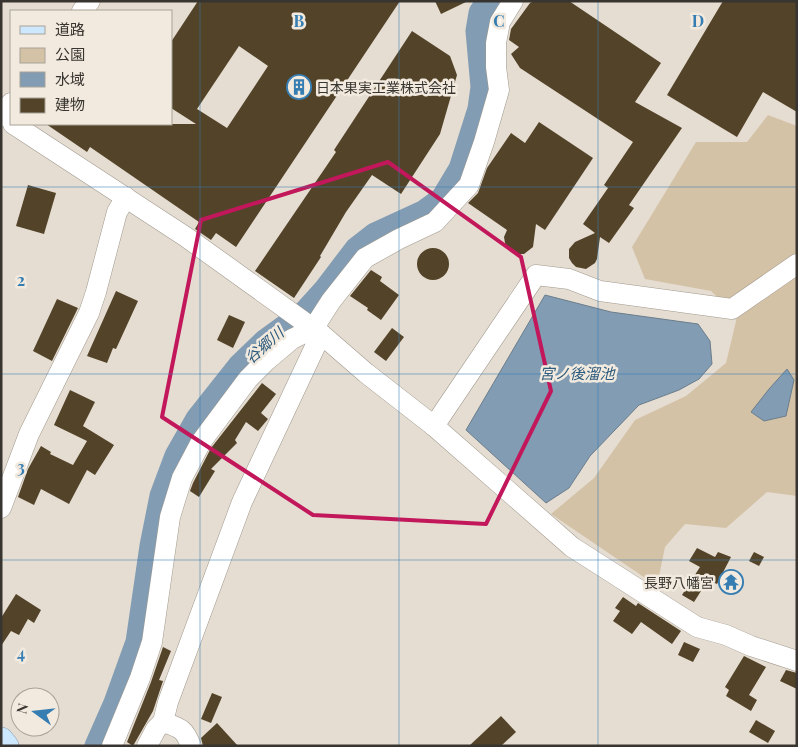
<svg xmlns="http://www.w3.org/2000/svg" width="798" height="747" font-family="'Playfair Display','Noto Sans JP',serif">
	<style>
		.green { fill: #d4c2a7 }
		.water { fill: #819cb3; stroke: #6b7d8c }
		.lines { fill: none; stroke-linecap: round; stroke-linejoin: round }
		.river { stroke: #819cb3; stroke-width: 25 }
		.building { fill: #534329; fill-rule: evenodd }
		.minor-casing { stroke: #a0998e; stroke-width: 21 }
		.major-casing { stroke: #839eb4; stroke-width: 26 }
		.minor { stroke: #fff; stroke-width: 20 }
		.major { stroke: #cde7fd; stroke-width: 25 }
		.marked { fill: none; stroke: #c2185b; stroke-width: 4; stroke-linejoin: round }
		.grid { fill: none; stroke: #367db2; stroke-width: 1; stroke-opacity: 0.55 }
		.labels { text-anchor: middle; dominant-baseline: central; stroke-width: 5; stroke-linejoin: round; paint-order: stroke }
		.poi-label { font-size: 14px; fill: #383530; stroke: #f2eade; text-anchor: start }
		.water-label { font-size: 15px; font-style: italic; fill: #2e5b7d; stroke: #f2eade }
		.grid-label { font-size: 16px; text-anchor: middle; font-weight: bold; fill: #367db2; stroke: #f2eade; stroke-width: 5; stroke-linejoin: round; paint-order: stroke }
	</style>
	<rect width="100%" height="100%" fill="#e5ddd1"/>
	<!-- green -->
	<path class="green" d="M768,115L797,126V496L767,492L726,528L685,524L665,547L657,586L551,514L594,478L635,420L686,396L726,363L737,317L711,291L645,279L632,247L696,142H747Z"/>
	<!-- water -->
	<g class="water">
		<path d="M545,295L611,312L698,324L710,341L712,364L699,379L679,390L639,405L590,456L569,488L546,503L466,430Z"/>
		<path d="M787,369L794,380L786,416L764,421L751,412L769,389Z"/>
	</g>
	<g class="lines">
		<!-- river -->
		<path class="river" d="M97,746L116,703L138,642L152,546L162,496L177,456L198,419L240,366L266,341L306,312L325,291L357,249L375,235L425,212L443,199L461,169L480,109L483,87L478,31L481,13L489,1"/>
	</g>
	<!-- building -->
	<g class="building">
		<path d="M198,1H400L236,247L216,233L211,240L195,229L199,222L90,147L87,152L46,124H196L171,108V42ZM239,46L268,66L227,128L197,109Z"/>
		<path d="M435,1H468L441,14Z"/>
		<path d="M534,1H569L661,63L635,102L682,128L629,205L634,208L609,243L600,237L597,259L595,263L586,269L576,267L572,263L569,258V249L575,242L595,233L583,224L608,188L604,185L633,142L520,68L511,54L519,47L509,40L511,29L530,3Z"/>
		<path d="M723,1H797V112L763,92L737,137L667,95Z"/>
		<path d="M412,31L450,56L457,75L440,134L401,194L372,175L346,212L320,256L321,257L294,298L255,271L336,152L334,150Z"/>
		<path d="M539,122L593,158L545,230L536,224L533,247L524,254H515L507,247L505,243L504,237L507,230L468,203L478,193L487,168L511,133L525,143Z"/>
		<path d="M28,185L56,193L44,234L16,226Z"/>
		<circle cx="433" cy="264" r="16"/>
		<path d="M371,270L382,277L380,281L399,295L381,320L367,310L368,308L350,296Z"/>
		<path d="M116,291L138,301L116,349L113,348L107,363L87,356Z"/>
		<path d="M57,299L78,308L52,361L33,351Z"/>
		<path d="M229,315L245,322L233,348L217,340Z"/>
		<path d="M392,328L404,337L386,361L374,352Z"/>
		<path d="M262,383L276,394L261,413L268,419L258,431L246,422L235,440L237,443L211,469L215,471L199,497L190,491L193,483L211,448Z"/>
		<path d="M70,390L95,402L83,426L114,445L95,475L87,470L69,504L41,489L34,505L18,497L28,469L41,446L51,452L50,454L73,465L87,441L54,425Z"/>
		<path d="M697,548L715,557L718,552L731,557L717,584L708,580L694,602L682,595L700,567L689,561Z"/>
		<path d="M754,552L764,557L759,566L749,561Z"/>
		<path d="M16,594L41,610L34,623L28,619L19,635L11,631L1,646V618Z"/>
		<path d="M623,597L636,606L638,603L681,631L672,644L641,622L632,634L613,621L620,611L615,608Z"/>
		<path d="M684,642L700,649L693,662L678,655Z"/>
		<path d="M163,647L171,651L159,680L163,681L153,711L133,746L127,742L151,682Z"/>
		<path d="M744,656L766,667L749,695L757,700L751,711L726,696L729,690L725,687Z"/>
		<path d="M786,670L797,673V689L780,681Z"/>
		<path d="M212,693L222,697L211,723L201,719Z"/>
		<path d="M501,716L516,732L501,746H469Z"/>
		<path d="M756,720L775,731L768,743L749,732Z"/>
		<path d="M217,723L238,746H203L201,738Z"/>
	</g>
	<g class="lines">
		<defs>
			<g id="minor">
				<path d="M82,11L90,1"/>
				<path d="M1,116L11,103"/>
				<path d="M13,124L186,237L321,334L366,373L434,426L572,547L697,627L726,635L751,646L797,661"/>
				<path d="M434,426L536,275L569,279L600,291L732,309L797,264"/>
				<path d="M1,508L29,434L89,313L96,292L117,212L126,197"/>
				<path d="M163,722L168,702L242,502L321,334"/>
				<path d="M112,746L140,678L152,642L170,517L182,478L201,442L248,379L266,361L292,339L313,329L331,301L365,258L399,239L435,222L469,185L484,142L499,90L496,67V43L500,22L513,1"/>
				<path d="M147,746L156,729L163,722C180,728 184,728 191,746"/>
			</g>
			<path id="major" d="M1,740L6,746"/>
		</defs>
		<!-- minor casing -->
		<use href="#minor" class="minor-casing"/>
		<!-- major casing -->
		<use href="#major" class="major-casing"/>
		<!-- minor -->
		<use href="#minor" class="minor"/>
		<!-- major -->
		<use href="#major" class="major"/>
	</g>
	<!-- marked area -->
	<path class="marked" d="M388,162L521,257L551,391L486,524L313,515L162,417L201,220Z"/>
	<!-- grid -->
	<path class="grid" d="M200,1V746M399,1V746M598,1V746M1,187H797M1,374H797M1,560H797"/>
	<!-- icons -->
	<defs>
		<symbol id="building-ring" viewBox="-11 -11 22 22"><circle r="9.5" fill="#f2eade" stroke="#367db2" stroke-width="1.5"/><path d="M-4-6H4V6H1V3H-1V6H-4ZM-2.5-4.3h1.7v1.8h-1.7ZM.8-4.3h1.7v1.8H.8ZM-2.5-1h1.7V.8h-1.7ZM.8-1h1.7V.8H.8Z" fill="#367db2"/></symbol>
		<symbol id="temple-ring" viewBox="-11 -11 22 22"><circle r="9.5" fill="#f2eade" stroke="#367db2" stroke-width="1.5"/><path d="M0-6L5-2H3V0L6.5 2.5H4V6H1.5V3h-3V6H-4V2.5H-6.5L-3 0V-2H-5Z" fill="#367db2"/></symbol>
	</defs>
	<g fill-rule="evenodd">
		<use href="#building-ring" x="285" y="73" width="28" height="28"/>
		<use href="#temple-ring" x="717" y="568" width="28" height="28"/>
	</g>
	<g class="labels">
		<!-- poi labels -->
		<g class="poi-label">
			<text x="316" y="87">日本果実工業株式会社</text>
			<text x="714" y="582" text-anchor="end">長野八幡宮</text>
		</g>
		<!-- water labels -->
		<g class="water-label">
			<text transform="translate(264 345) rotate(-41)">谷郷川</text>
			<text x="577" y="373">宮ノ後溜池</text>
		</g>
	</g>
	<g class="grid-label">
		<text x="299" y="27">B</text>
		<text x="499" y="27">C</text>
		<text x="698" y="27">D</text>
		<text x="21" y="286">2</text>
		<text x="21" y="473">3</text>
		<text x="21" y="659">4</text>
	</g>
	<!-- border -->
	<rect width="798" height="747" fill="none" stroke="#383530" stroke-width="5"/>
	<!-- legend -->
	<rect x="10" y="10" width="162" height="115" fill="#f2eade" stroke="#a8a298"/>
	<rect x="20" y="26" width="25" height="8" fill="#cde7fd" stroke="#a8a298"/>
	<text x="55" y="35" font-size="15" fill="#383530">道路</text>
	<rect x="20" y="48" width="25" height="15" fill="#d4c2a7" stroke="#a8a298"/>
	<text x="55" y="60" font-size="15" fill="#383530">公園</text>
	<rect x="20" y="72" width="25" height="15" fill="#819cb3" stroke="#a8a298"/>
	<text x="55" y="85" font-size="15" fill="#383530">水域</text>
	<rect x="20" y="98" width="25" height="15" fill="#534329" stroke="#a8a298"/>
	<text x="55" y="110" font-size="15" fill="#383530">建物</text>
	<!-- north arrow -->
	<g transform="translate(35 712) rotate(285)"><circle r="24" fill="#f2eade" stroke="#a8a298"/>
	<path d="M0-4L9 19L0 12L-9 19Z" fill="#367db2"/>
	<text y="-8" font-size="14" font-weight="bold" text-anchor="middle" fill="#383530">N</text>
	</g>
</svg>
